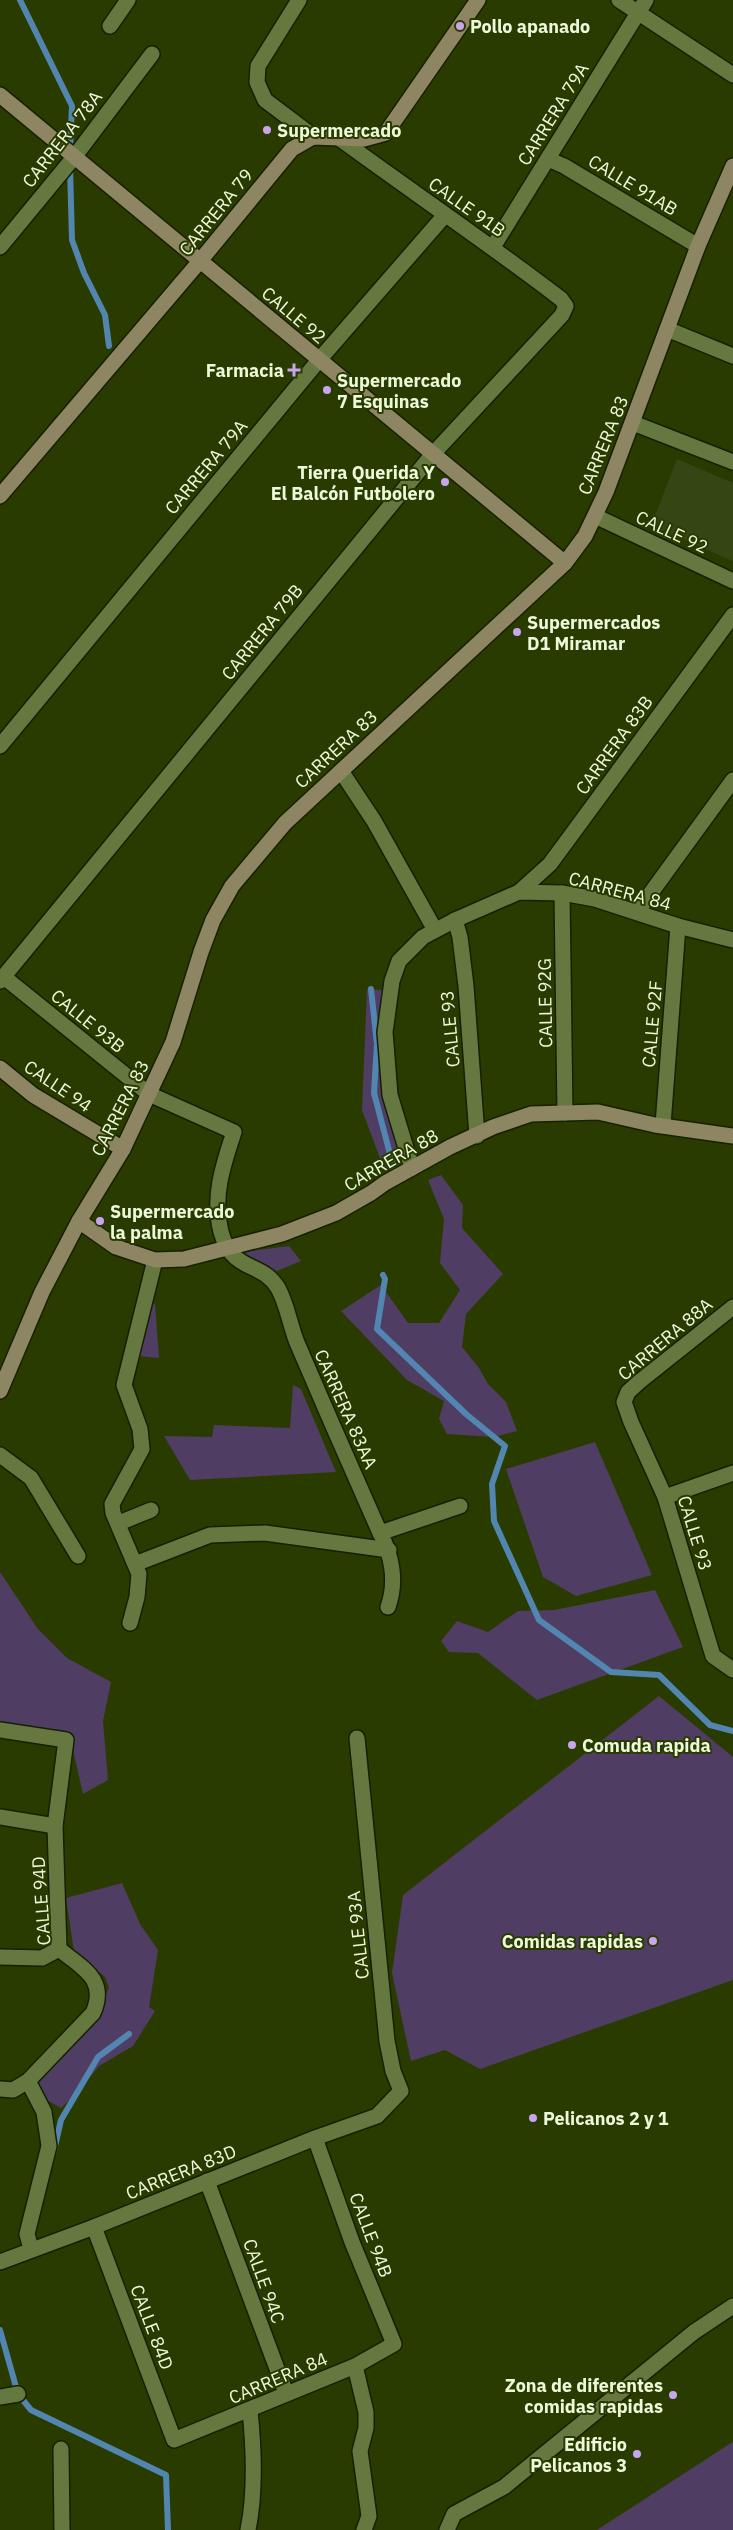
<svg xmlns="http://www.w3.org/2000/svg" width="733" height="2530" font-family="'IBM Plex Sans',sans-serif">
	<style>
		.built { fill: #354513 }
		.green { fill: #4f3d63 }
		.lines { fill: none; stroke-linecap: round; stroke-linejoin: round }
		.stream { stroke: #5285b0; stroke-width: 6 }
		.street-casing { stroke: #162003; stroke-width: 18 }
		.secondary-casing { stroke: #162003; stroke-width: 18 }
		.street { stroke: #64783f; stroke-width: 15 }
		.secondary { stroke: #8e8562; stroke-width: 15 }
		.poi-dot { fill: #c8a6ef; stroke: #2a3b00; stroke-width: 2 }
		.labels { text-anchor: middle; dominant-baseline: central; stroke-width: 4; stroke-linejoin: round; paint-order: stroke }
		.poi-label { font-size: 18px; font-weight: bold; fill: #edf9db; stroke: #2a3b00; text-anchor: start }
		.street-label { font-size: 18px; fill: #edf9db; stroke: #2a3b00 }
	</style>
	<rect width="100%" height="100%" fill="#2a3b00"/>
	<!-- built -->
	<path class="built" d="M677,459L733,483V561L651,526Z"/>
	<!-- green -->
	<g class="green">
		<path d="M367,989L382,990L383,1050L405,1168L387,1177L362,1110Z"/>
		<path d="M441,1175L463,1205L462,1228L503,1274L466,1314L462,1347L479,1368L488,1384L506,1402L517,1431L494,1437L447,1434L439,1419L444,1401L407,1380L341,1311L381,1285L408,1323H439L460,1290L440,1263L444,1219L428,1180Z"/>
		<path d="M289,1246L301,1261L277,1271L235,1253Z"/>
		<path d="M155,1303L159,1358L138,1356L146,1311Z"/>
		<path d="M293,1385L301,1389L336,1472L190,1480L164,1436L212,1437L214,1425L290,1428Z"/>
		<path d="M595,1442L652,1575L576,1596L543,1577L506,1469Z"/>
		<path d="M0,1572L38,1629L67,1658L111,1682L103,1721L108,1780L83,1794L71,1741L60,1733L0,1721Z"/>
		<path d="M655,1590L683,1647L537,1700L478,1653L449,1652L441,1641L457,1621L488,1632L518,1611L554,1610Z"/>
		<path d="M659,1696L733,1757V1980L480,2069L445,2050L411,2061L392,1973L403,1895Z"/>
		<path d="M122,1883L140,1924L158,1950L149,2007L155,2011L133,2046L99,2066L79,2091L61,2108L45,2099L38,2083L94,2018L109,1988L105,1977L74,1951L66,1898Z"/>
		<path d="M733,2442V2530H597L731,2443Z"/>
	</g>
	<g class="lines">
		<!-- stream -->
		<g class="stream">
			<path d="M20,0L72,106L70,150"/>
			<path d="M70,167L72,240L84,273L105,315L109,346"/>
			<path d="M371,989L377,1044L374,1093L396,1177"/>
			<path d="M383,1275L385,1279L377,1329L466,1414L505,1446L492,1484L494,1521L539,1620L611,1672L659,1675L710,1725L733,1731"/>
			<path d="M54,2151L61,2120L98,2057L129,2034"/>
			<path d="M0,2330L18,2394L31,2410L166,2475L168,2530"/>
		</g>
		<defs>
			<g id="street">
				<path d="M299,0L258,66L257,82L265,100L314,137"/>
				<path d="M619,0L733,75"/>
				<path d="M110,26L128,0"/>
				<path d="M548,159L564,166L698,246"/>
				<path d="M0,247L75,156L152,54"/>
				<path d="M493,247L646,0"/>
				<path d="M667,329L733,356"/>
				<path d="M633,423L733,462"/>
				<path d="M595,516L733,581"/>
				<path d="M0,746L319,360L445,215"/>
				<path d="M341,771L374,821L435,930"/>
				<path d="M519,892L550,864L733,615"/>
				<path d="M562,893L565,1113"/>
				<path d="M637,912L733,780"/>
				<path d="M455,920L460,937L466,986L477,1136"/>
				<path d="M4,977L149,1094L234,1132C223,1165 212,1197 221,1232C233,1274 261,1260 278,1288C288,1306 290,1327 298,1345C325,1408 352,1470 380,1533C392,1555 397,1582 388,1607"/>
				<path d="M0,981L432,455L562,315L566,306L561,299C488,243 411,191 336,136"/>
				<path d="M663,1125L678,926"/>
				<path d="M412,1168L390,1095L385,1032L392,981L399,961L423,937L455,920L519,892L562,893L595,899L678,926L733,940"/>
				<path d="M733,1307L639,1382L628,1392L624,1402L631,1422L665,1497L713,1656L733,1670"/>
				<path d="M0,1455L31,1478L78,1556"/>
				<path d="M665,1497L733,1473"/>
				<path d="M119,1523L151,1510"/>
				<path d="M380,1533L460,1506"/>
				<path d="M135,1564L210,1535L265,1533L389,1550"/>
				<path d="M130,1623L137,1597L139,1574L113,1513L112,1504L142,1449L140,1429L124,1385L155,1260"/>
				<path d="M0,1730L66,1740L55,1826L59,1949C82,1968 108,1979 93,2013L28,2081L13,2090L0,2089"/>
				<path d="M0,1817L55,1826"/>
				<path d="M0,1957L42,1958L59,1949"/>
				<path d="M28,2081L44,2112L49,2146L27,2234L31,2249"/>
				<path d="M207,2181L286,2393"/>
				<path d="M94,2227L174,2440L355,2366L394,2344L352,2242L315,2138"/>
				<path d="M0,2262L94,2227L315,2138L377,2116L401,2091L393,2071L387,2041L357,1738"/>
				<path d="M355,2366L366,2412V2428L360,2451L369,2516L364,2530"/>
				<path d="M0,2397L18,2394"/>
				<path d="M61,2449L62,2530"/>
				<path d="M248,2530C256,2491 254,2450 250,2411"/>
				<path d="M447,2530L454,2514L504,2487L694,2332L733,2306"/>
			</g>
			<g id="secondary">
				<path d="M0,95L565,563"/>
				<path d="M0,496L200,261L292,149L313,137L364,139L386,133L478,0"/>
				<path d="M0,1068L33,1095L123,1149"/>
				<path d="M79,1221L116,1247L155,1260L184,1259L282,1234L336,1213L371,1193L385,1183L450,1147L493,1127L531,1114L598,1112L655,1125L733,1136"/>
				<path d="M0,1391L42,1292L79,1221L123,1149L173,1042L201,952L213,920L232,886L285,823L565,563L585,536L606,492L698,246L733,166"/>
			</g>
		</defs>
		<!-- street casing -->
		<use href="#street" class="street-casing"/>
		<!-- secondary casing -->
		<use href="#secondary" class="secondary-casing"/>
		<!-- street -->
		<use href="#street" class="street"/>
		<!-- secondary -->
		<use href="#secondary" class="secondary"/>
	</g>
	<!-- markers -->
	<g class="poi-dot">
		<circle cx="460" cy="26" r="5"/>
		<circle cx="267" cy="130" r="5"/>
		<path d="M291.5 362.5h5v5h5v5h-5v5h-5v-5h-5v-5h5z"/>
		<circle cx="327" cy="390" r="5"/>
		<circle cx="445" cy="482" r="5"/>
		<circle cx="517" cy="632" r="5"/>
		<circle cx="100" cy="1221" r="5"/>
		<circle cx="572" cy="1745" r="5"/>
		<circle cx="653" cy="1941" r="5"/>
		<circle cx="533" cy="2118" r="5"/>
		<circle cx="673" cy="2395" r="5"/>
		<circle cx="637" cy="2454" r="5"/>
	</g>
	<g class="labels">
		<!-- poi labels -->
		<g class="poi-label">
			<text x="470" y="26">Pollo apanado</text>
			<text x="277" y="130">Supermercado</text>
			<text x="284" y="370" text-anchor="end">Farmacia</text>
			<text x="337" y="380">Supermercado<tspan x="337" dy="21">7 Esquinas</tspan></text>
			<text x="435" y="472" text-anchor="end">Tierra Querida Y<tspan x="435" dy="21">El Balcón Futbolero</tspan></text>
			<text x="527" y="622">Supermercados<tspan x="527" dy="21">D1 Miramar</tspan></text>
			<text x="110" y="1211">Supermercado<tspan x="110" dy="21">la palma</tspan></text>
			<text x="582" y="1745">Comuda rapida</text>
			<text x="643" y="1941" text-anchor="end">Comidas rapidas</text>
			<text x="543" y="2118">Pelicanos 2 y 1</text>
			<text x="663" y="2385" text-anchor="end">Zona de diferentes<tspan x="663" dy="21">comidas rapidas</tspan></text>
			<text x="627" y="2444" text-anchor="end">Edificio<tspan x="627" dy="21">Pelicanos 3</tspan></text>
		</g>
		<!-- street labels -->
		<g class="street-label">
			<text transform="translate(553 114) rotate(-58)">CARRERA 79A</text>
			<text transform="translate(62 139) rotate(-52)">CARRERA 78A</text>
			<text transform="translate(633 185) rotate(31)">CALLE 91AB</text>
			<text transform="translate(467 207) rotate(35)">CALLE 91B</text>
			<text transform="translate(216 212) rotate(-51)">CARRERA 79</text>
			<text transform="translate(294 315) rotate(40)">CALLE 92</text>
			<text transform="translate(603 445) rotate(-68)">CARRERA 83</text>
			<text transform="translate(206 467) rotate(-50)">CARRERA 79A</text>
			<text transform="translate(672 532) rotate(25)">CALLE 92</text>
			<text transform="translate(262 632) rotate(-51)">CARRERA 79B</text>
			<text transform="translate(614 745) rotate(-54)">CARRERA 83B</text>
			<text transform="translate(336 749) rotate(-43)">CARRERA 83</text>
			<text transform="translate(620 891) rotate(15)">CARRERA 84</text>
			<text transform="translate(545 1003) rotate(-91)">CALLE 92G</text>
			<text transform="translate(88 1021) rotate(39)">CALLE 93B</text>
			<text transform="translate(652 1024) rotate(-85)">CALLE 92F</text>
			<text transform="translate(450 1029) rotate(-95)">CALLE 93</text>
			<text transform="translate(58 1086) rotate(34)">CALLE 94</text>
			<text transform="translate(120 1108) rotate(-63)">CARRERA 83</text>
			<text transform="translate(391 1160) rotate(-30)">CARRERA 88</text>
			<text transform="translate(665 1339) rotate(-40)">CARRERA 88A</text>
			<text transform="translate(346 1409) rotate(66)">CARRERA 83AA</text>
			<text transform="translate(695 1533) rotate(73)">CALLE 93</text>
			<text transform="translate(41 1901) rotate(-94)">CALLE 94D</text>
			<text transform="translate(358 1935) rotate(-96)">CALLE 93A</text>
			<text transform="translate(181 2172) rotate(-22)">CARRERA 83D</text>
			<text transform="translate(371 2235) rotate(69)">CALLE 94B</text>
			<text transform="translate(264 2281) rotate(70)">CALLE 94C</text>
			<text transform="translate(152 2327) rotate(69)">CALLE 84D</text>
			<text transform="translate(278 2378) rotate(-23)">CARRERA 84</text>
		</g>
	</g>
</svg>
